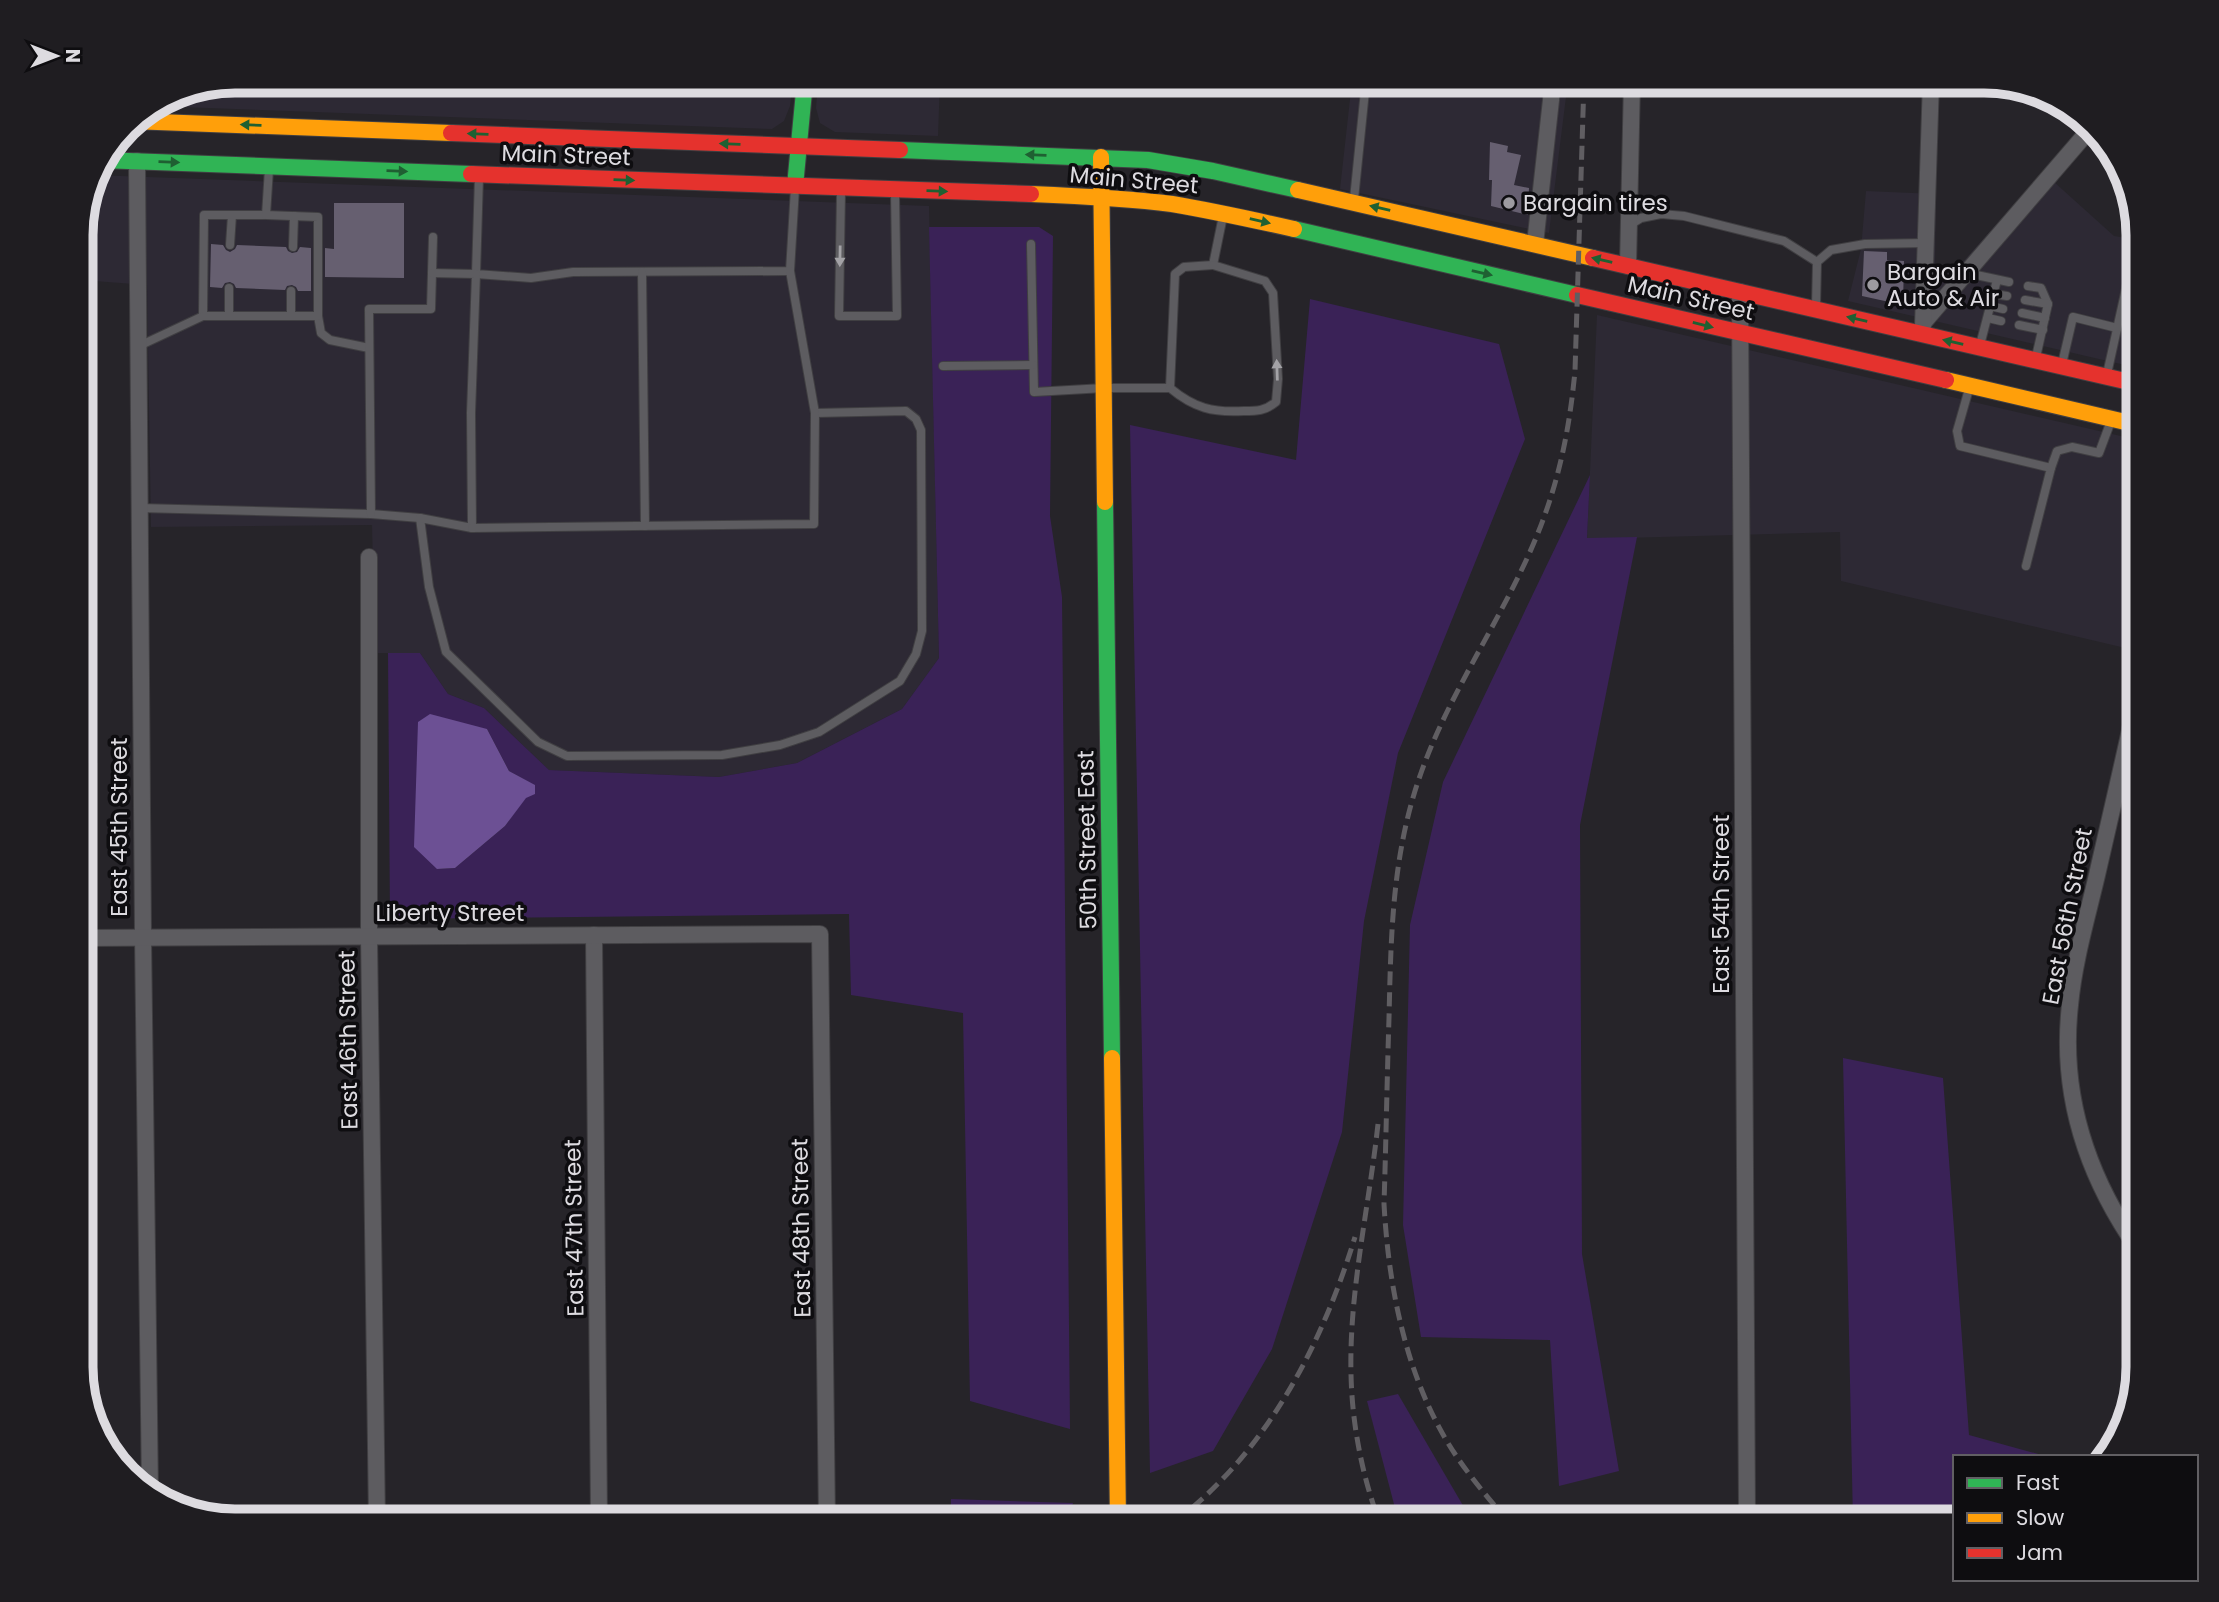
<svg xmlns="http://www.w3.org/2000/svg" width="2219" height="1602" font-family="Poppins,sans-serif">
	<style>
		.built { fill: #2d2934 }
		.green { fill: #3a2257; fill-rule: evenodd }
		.water { fill: #6c5094 }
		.building { fill: #665f70 }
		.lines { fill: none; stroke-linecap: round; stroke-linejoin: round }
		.lane-casing { stroke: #403f42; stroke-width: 10 }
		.street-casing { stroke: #403f42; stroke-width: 18 }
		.fast-casing { stroke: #403f42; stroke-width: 18 }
		.slow-casing { stroke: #403f42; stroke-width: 18 }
		.jam-casing { stroke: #403f42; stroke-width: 18 }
		.lane { stroke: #5d5c60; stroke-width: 8 }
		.street { stroke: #5d5c60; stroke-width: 16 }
		.fast { stroke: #30b455; stroke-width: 16 }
		.slow { stroke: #ff9f0a; stroke-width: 16 }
		.jam { stroke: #e5322d; stroke-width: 16 }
		.rail { stroke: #605e62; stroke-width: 5; stroke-dasharray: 14 7; stroke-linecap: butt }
		.oneway { fill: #1f6032 }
		.oneway2 { fill: #a3a2a6 }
		.poi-dot { fill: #9d9ba0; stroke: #0e0d10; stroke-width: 2.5 }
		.labels { text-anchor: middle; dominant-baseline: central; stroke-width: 7; stroke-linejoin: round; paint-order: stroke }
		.street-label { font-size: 23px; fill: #dddbe0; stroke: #0e0d10 }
		.poi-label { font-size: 23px; fill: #dddbe0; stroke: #0e0d10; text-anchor: start }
		.rim { fill: none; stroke: #dddbe0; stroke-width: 9 }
	</style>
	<rect width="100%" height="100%" fill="#262429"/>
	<!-- built -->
	<g class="built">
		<path d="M234,81H793L790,106L784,121L772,129L153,106L176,92Z"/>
		<path d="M818,81H940L938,136L835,132L820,123L816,108Z"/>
		<path d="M1352,81H1568L1549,233L1340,189Z"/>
		<path d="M2043,172L2114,236L2138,240V368L1848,301L1861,249L1866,191L1936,194L1935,268L1952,274Z"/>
		<path d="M94,175L929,206L939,658L902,709L797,763L719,777L549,770L484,708L448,694L420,653H375L372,525L151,527L147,285L81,280V224Z"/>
		<path d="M1597,315L2138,440V651L1841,581L1840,532L1587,539Z"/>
	</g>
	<!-- green -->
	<g class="green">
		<path d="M929,227H1039L1053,236L1050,516L1062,597L1070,1429L970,1401L963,1013L851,995L849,914L390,919L388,653H420L448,694L484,708L549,770L719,777L797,763L902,709L939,658ZM487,729L509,771L534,785L505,826L455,868L437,869Z"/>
		<path d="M1310,299L1499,344L1525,439L1398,753L1364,921L1342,1132L1272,1349L1213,1451L1150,1473L1130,425L1296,460Z"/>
		<path d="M1590,475L1587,538L1637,537L1580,825L1582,1254L1619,1471L1559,1486L1550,1340L1421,1337L1403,1225L1410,925L1443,782Z"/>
		<path d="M1843,1058L1943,1078L1969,1435L2049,1457H1955V1521H1853Z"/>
		<path d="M1398,1394L1472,1521H1402L1395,1508L1367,1401Z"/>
		<path d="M951,1499L1073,1503L1067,1521H951Z"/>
	</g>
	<!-- water -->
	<path class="water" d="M430,714L487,729L509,771L535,785V794L526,798L505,826L455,868L437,869L414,847L418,722Z"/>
	<!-- building -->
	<g class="building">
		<path d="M1490,142L1508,146L1507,152L1521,155L1514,185L1529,188L1528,215L1491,206L1492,180H1489Z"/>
		<path d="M334,203H404V278L325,277V248L334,249Z"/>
		<path d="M211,244L223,245L226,250L230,252L235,249L237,245L286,247L288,251L292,253L297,252L300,247L311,248V291H298L296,287L292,285L287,286L285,290L236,288L234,284L230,282L225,283L222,288L210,287Z"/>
		<path d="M1864,251L1887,252V260L1904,261L1903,305L1862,296Z"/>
	</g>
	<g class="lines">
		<defs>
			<g id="lane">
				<path d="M479,177L476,274L531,278L573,272L790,271L795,188"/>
				<path d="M841,191L839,316H897L895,193"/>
				<path d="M1354,199L1366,81"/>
				<path d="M1628,226L1641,218L1661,214L1684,216L1784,241L1817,262L1816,307"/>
				<path d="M1031,244L1034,392L1104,388H1170L1175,274L1184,267L1213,265L1223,216"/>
				<path d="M230,245L232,215"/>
				<path d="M293,247L294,216"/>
				<path d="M1817,262L1831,250L1865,244L1926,243"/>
				<path d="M642,272L645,526"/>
				<path d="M1967,273L2009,282"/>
				<path d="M2028,286L2041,288L2048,304L2036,357"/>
				<path d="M1994,294L2007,296"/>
				<path d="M2025,300L2048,304"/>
				<path d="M1990,306L2003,309"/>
				<path d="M2022,313L2045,318"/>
				<path d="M203,316L204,215H266"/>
				<path d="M229,316V288"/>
				<path d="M291,316V291"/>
				<path d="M318,316L321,333L330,340L369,348"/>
				<path d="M1988,318L2001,321"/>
				<path d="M2019,325L2043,330"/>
				<path d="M1980,345L1997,280"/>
				<path d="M139,346L203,316H318V217L266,215L269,169"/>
				<path d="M2062,364L2073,317L2117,328"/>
				<path d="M943,366L1033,365"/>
				<path d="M2107,374L2131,266"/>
				<path d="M1170,388C1194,408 1213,413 1244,411C1257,411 1265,411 1276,402L1278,379L1273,293L1265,281L1213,265"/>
				<path d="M1969,389L1957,431L1960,446L2051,468L2026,566"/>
				<path d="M2051,468L2057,451L2072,447L2099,453L2111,421"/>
				<path d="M140,508L371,514L420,518L429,587L446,652L538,742L567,756L722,755L780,745L819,732L900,681L916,654L922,631L921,430L916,419L906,411L815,413L790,271"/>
				<path d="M371,514L369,309H431L433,237"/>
				<path d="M420,518L472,528L471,413L476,274L432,273"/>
				<path d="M472,528L814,524L815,413"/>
			</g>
			<g id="street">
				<path d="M137,161L143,936L150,1493"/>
				<path d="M1535,244L1551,100L1552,81"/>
				<path d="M1628,266L1632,81"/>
				<path d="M1740,292L1747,1515"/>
				<path d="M1924,322L2091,128"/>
				<path d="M1923,326L1931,81"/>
				<path d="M369,557V936L377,1521"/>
				<path d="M2138,694C2125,754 2111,814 2097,875C2087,918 2074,961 2070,1005C2060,1094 2087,1176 2138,1249"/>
				<path d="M594,935L599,1521"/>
				<path d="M81,938L820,934L827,1521"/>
			</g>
			<g id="fast">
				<path d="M900,150L1148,160L1213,171L1298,190"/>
				<path d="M101,160L471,174"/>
				<path d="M795,186L805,81"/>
				<path d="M1294,229L1577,295"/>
				<path d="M1105,502L1112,1058"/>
			</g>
			<g id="slow">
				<path d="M131,121L451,133"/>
				<path d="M1101,157L1105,502"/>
				<path d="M1298,190L1593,258"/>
				<path d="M1031,194C1078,196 1125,198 1172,204C1213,211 1254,220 1294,229"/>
				<path d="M1946,380L2138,425"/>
				<path d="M1112,1058L1118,1521"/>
			</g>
			<g id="jam">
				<path d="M451,133L900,150"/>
				<path d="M471,174L1031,194"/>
				<path d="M1593,258L2138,384"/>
				<path d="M1577,295L1946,380"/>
			</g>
		</defs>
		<!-- lane casing -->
		<use href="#lane" class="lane-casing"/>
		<!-- street casing -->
		<use href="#street" class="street-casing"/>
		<!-- fast casing -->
		<use href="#fast" class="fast-casing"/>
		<!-- slow casing -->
		<use href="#slow" class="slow-casing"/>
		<!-- jam casing -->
		<use href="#jam" class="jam-casing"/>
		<!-- lane -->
		<use href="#lane" class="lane"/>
		<!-- street -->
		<use href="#street" class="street"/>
		<!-- fast -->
		<use href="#fast" class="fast"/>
		<!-- slow -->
		<use href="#slow" class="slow"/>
		<!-- jam -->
		<use href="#jam" class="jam"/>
		<!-- rail -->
		<g class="rail">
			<path d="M1378,1124C1369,1207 1349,1291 1351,1374C1352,1424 1362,1475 1379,1521"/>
			<path d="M1176,1521C1267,1451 1322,1345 1355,1237"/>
			<path d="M1508,1521C1493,1504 1478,1486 1464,1467C1409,1392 1389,1295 1384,1204C1386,1142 1387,1080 1389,1018C1391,934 1392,854 1421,773C1446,702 1489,638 1522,569C1554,503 1568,444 1575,371L1584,81"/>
		</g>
	</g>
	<!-- one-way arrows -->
	<defs><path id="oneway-solid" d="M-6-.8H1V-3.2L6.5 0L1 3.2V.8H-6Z" transform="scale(1.75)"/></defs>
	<g class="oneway">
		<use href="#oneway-solid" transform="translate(251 125) rotate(-178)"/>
		<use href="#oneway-solid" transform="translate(478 134) rotate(-178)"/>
		<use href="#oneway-solid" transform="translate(730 144) rotate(-178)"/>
		<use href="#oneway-solid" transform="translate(1036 155) rotate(-178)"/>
		<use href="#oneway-solid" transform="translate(169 162) rotate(2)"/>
		<use href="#oneway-solid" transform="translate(397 171) rotate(2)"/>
		<use href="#oneway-solid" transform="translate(624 180) rotate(2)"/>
		<use href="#oneway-solid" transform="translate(937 191) rotate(2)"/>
		<use href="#oneway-solid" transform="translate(1380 208) rotate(-167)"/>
		<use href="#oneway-solid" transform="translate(1260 221) rotate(13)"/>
		<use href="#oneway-solid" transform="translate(1602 260) rotate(-167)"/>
		<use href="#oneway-solid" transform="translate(1482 273) rotate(13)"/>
		<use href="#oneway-solid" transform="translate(1857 319) rotate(-167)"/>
		<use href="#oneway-solid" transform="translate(1703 325) rotate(14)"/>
		<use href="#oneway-solid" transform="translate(1953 342) rotate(-167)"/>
	</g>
	<g class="oneway2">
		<use href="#oneway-solid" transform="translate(840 256) rotate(91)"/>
		<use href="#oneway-solid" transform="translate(1277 370) rotate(-92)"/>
	</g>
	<!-- markers -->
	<g class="poi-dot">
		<circle cx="1509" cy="203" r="7"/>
		<circle cx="1873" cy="285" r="7"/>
	</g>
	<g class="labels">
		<!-- street labels -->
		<g class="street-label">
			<text transform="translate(566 155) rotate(2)">Main Street</text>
			<text transform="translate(1134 180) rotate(5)">Main Street</text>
			<text transform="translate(1691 298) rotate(13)">Main Street</text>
			<text transform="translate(119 827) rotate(-90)">East 45th Street</text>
			<text transform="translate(1087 840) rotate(-91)">50th Street East</text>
			<text transform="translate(1721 904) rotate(-90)">East 54th Street</text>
			<text x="450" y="913">Liberty Street</text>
			<text transform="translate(2067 916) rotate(-79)">East 56th Street</text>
			<text transform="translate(348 1040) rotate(-91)">East 46th Street</text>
			<text transform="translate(574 1228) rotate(-91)">East 47th Street</text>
			<text transform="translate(801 1228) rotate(-91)">East 48th Street</text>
		</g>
		<!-- poi labels -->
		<g class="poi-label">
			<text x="1523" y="203">Bargain tires</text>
			<text x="1887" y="272">Bargain<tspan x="1887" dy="26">Auto &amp; Air</tspan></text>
		</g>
	</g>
	<!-- crop -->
	<path d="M0 0H2219V1602H0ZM235 93H1984A142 142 0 0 1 2126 235V1367A142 142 0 0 1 1984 1509H235A142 142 0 0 1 93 1367V235A142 142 0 0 1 235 93Z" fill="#1f1d21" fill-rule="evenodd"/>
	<path class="rim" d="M235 93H1984A142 142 0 0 1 2126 235V1367A142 142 0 0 1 1984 1509H235A142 142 0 0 1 93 1367V235A142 142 0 0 1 235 93Z"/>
	<!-- legend -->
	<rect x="1953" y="1455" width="245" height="126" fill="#0e0d10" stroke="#615f63" stroke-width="2"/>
	<rect x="1967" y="1478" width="35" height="10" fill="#30b455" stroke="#615f63" stroke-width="2"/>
	<text x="2016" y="1490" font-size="21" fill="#dddbe0">Fast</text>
	<rect x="1967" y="1513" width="35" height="10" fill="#ff9f0a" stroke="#615f63" stroke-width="2"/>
	<text x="2016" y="1525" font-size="21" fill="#dddbe0">Slow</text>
	<rect x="1967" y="1548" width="35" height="10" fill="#e5322d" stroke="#615f63" stroke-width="2"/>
	<text x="2016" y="1560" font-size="21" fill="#dddbe0">Jam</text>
	<!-- north arrow -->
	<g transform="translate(56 56) rotate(90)" stroke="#0e0d10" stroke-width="5" paint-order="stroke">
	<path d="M0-5L12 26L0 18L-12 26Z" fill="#dddbe0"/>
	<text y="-10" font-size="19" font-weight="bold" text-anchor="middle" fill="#dddbe0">N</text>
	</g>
</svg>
